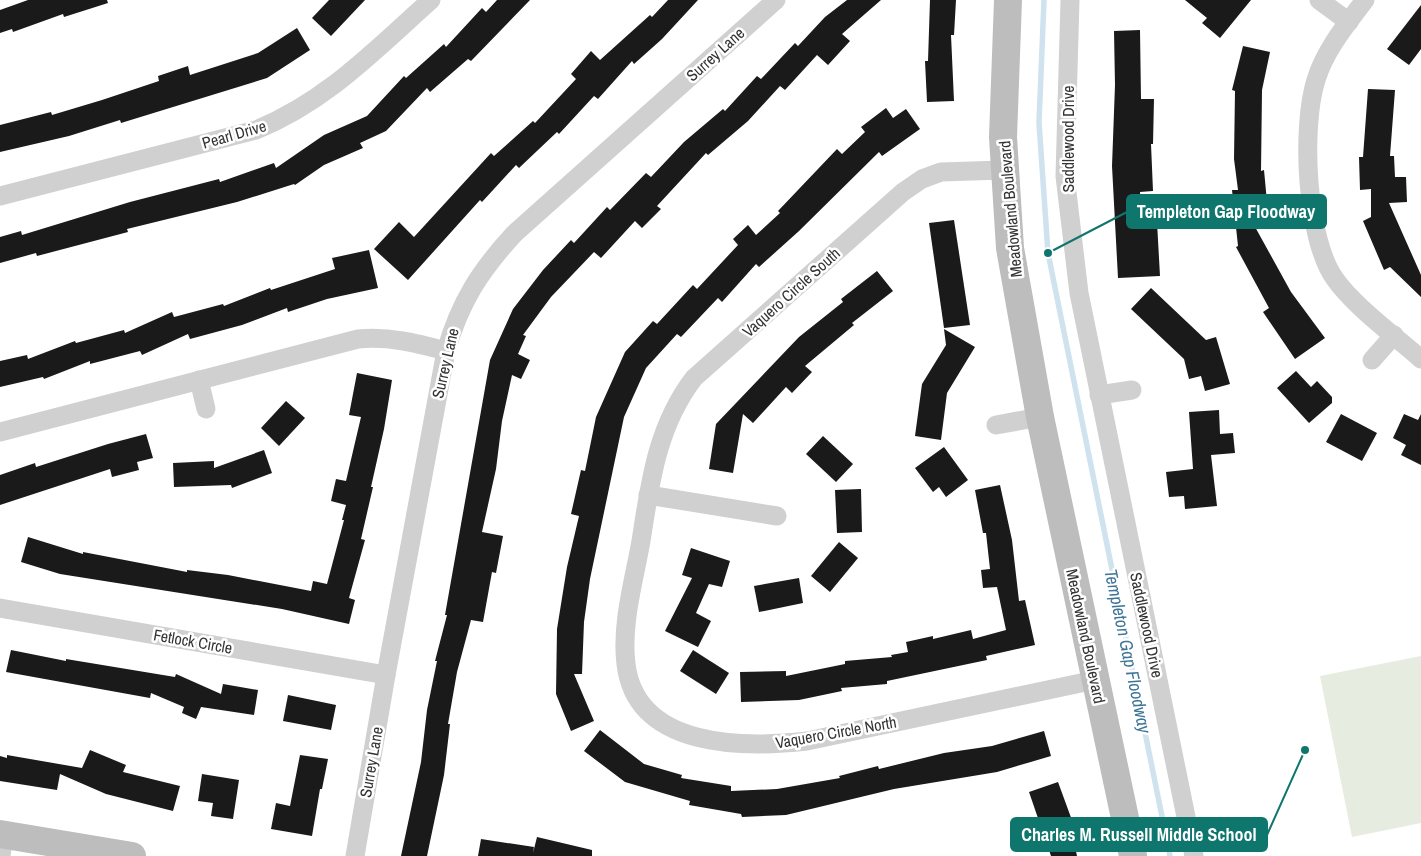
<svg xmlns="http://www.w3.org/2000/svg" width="1421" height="856" font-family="'Archivo Narrow',sans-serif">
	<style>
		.green { fill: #e6ecdf }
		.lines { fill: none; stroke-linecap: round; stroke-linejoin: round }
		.stream { stroke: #cfe2ee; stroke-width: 5.5 }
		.building { fill: #1a1a1a }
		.path { stroke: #cdcdcd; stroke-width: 3; stroke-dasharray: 2.5 2.5; stroke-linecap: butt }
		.street { stroke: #d0d0d0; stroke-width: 19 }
		.secondary { stroke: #bdbdbd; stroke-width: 28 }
		.labels { text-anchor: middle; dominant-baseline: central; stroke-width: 5; stroke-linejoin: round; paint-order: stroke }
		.street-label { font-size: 16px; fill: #333; stroke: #fff }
		.water-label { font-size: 18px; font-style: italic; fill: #3f7597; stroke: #fff }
		.leader { fill: none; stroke: #0f766e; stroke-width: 2 }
		.callout-dot { fill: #0f766e; stroke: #fff; stroke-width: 2 }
		.callout { fill: #0f766e; stroke: #0f766e; stroke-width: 2 }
		.callout-label { font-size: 18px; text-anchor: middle; font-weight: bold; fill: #fff }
	</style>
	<rect width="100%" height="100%" fill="#fff"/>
	<!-- green -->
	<path class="green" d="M1421,656V823L1352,837L1320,676Z"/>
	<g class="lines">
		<!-- stream -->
		<path class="stream" d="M1044,0L1039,123L1048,253L1170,856"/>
	</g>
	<!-- building -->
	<g class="building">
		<path d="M28,0H107L108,3L64,17L63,14L13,32L12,29L0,33V10Z"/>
		<path d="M329,0H365L331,36L312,18Z"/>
		<path d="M497,0H530L471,61L468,59L430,92L427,88L386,131L360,143L363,148L324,165L295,185L294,184L237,202L127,229L128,232L37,256L36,253L0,263V237L21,231L22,235L130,202L219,179L220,182L274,163L276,168L324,135L367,116L404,76L406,78L444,44L446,47L482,8L486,12Z"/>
		<path d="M668,0H698L662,39L634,64L632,61L598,99L594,96L559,134L557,132L519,168L516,165L482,202L480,200L408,280L374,249L399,222L414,237L491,153L494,156L533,121L535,123L576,79L571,74L591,51L600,60L650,15L652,17Z"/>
		<path d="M847,0H881L842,34L850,41L828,65L817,55L785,90L780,86L748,121L708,155L706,153L657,206L661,209L642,228L635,221L601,258L594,252L551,297L523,335L526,336L518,354L530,360L521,379L512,375L502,421L496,469L482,532L503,536L496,573L492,572L483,622L471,620L457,672L448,724H450L444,775L427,856H401L421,762L427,710L437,661H435L447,615H445L490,360L513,309L543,270L571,240L574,243L607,207L610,210L646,173L651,177L684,142L723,109L725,111L757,76L761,79L795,43L798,46L825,17Z"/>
		<path d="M930,0H956L954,35H951L954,101L927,102L925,61H928Z"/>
		<path d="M1185,0H1251L1220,38L1202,23L1207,18Z"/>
		<path d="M1421,5V49L1409,65L1387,49Z"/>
		<path d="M297,28L310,50L267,78L121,123L120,120L69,136L0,152V125L51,112L52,115L102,100L159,81L158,76L188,66L190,75L258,53Z"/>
		<path d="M1140,30L1141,99H1154L1153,144H1151L1153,191L1140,192L1142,222H1157L1160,276L1118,278L1112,166L1115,85L1114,31Z"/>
		<path d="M1243,46L1270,52L1262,90L1261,171L1264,170L1269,223L1254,225L1291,292L1325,338L1295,359L1263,312L1269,308L1236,247L1238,246L1232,190H1238L1234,159L1235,91L1232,90Z"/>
		<path d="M1368,89L1395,90L1390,156H1394L1395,177H1406L1407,202L1389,203L1421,275V297L1390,267L1384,270L1363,221L1371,217V189L1360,190L1359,157H1363Z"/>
		<path d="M886,108L893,118L906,109L920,129L882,156L879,152L799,231L759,267L756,264L722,302L718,298L681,337L677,334L646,368L624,417L590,579L584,622L582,674H574L594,721L571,731L556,694L557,629L567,567L579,516L571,514L581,470L585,471L596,417L625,352L653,321L657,324L693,285L697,289L738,245L733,239L748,225L756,235L780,213L778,211L837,149L842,154L865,132L861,127Z"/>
		<path d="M954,220L970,325L944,328L929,223Z"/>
		<path d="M369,250L378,288L327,299L288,312L287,308L242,325L190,339L188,334L142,355L140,351L90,364V361L44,379L43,377L0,387V361L27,355L28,359L75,341L76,343L124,330L125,333L172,312L174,317L223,304L224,306L270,288L271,290L335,269L332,258Z"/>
		<path d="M877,271L893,291L852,323L854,325L805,366L812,372L792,393L786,387L753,423L743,414L733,473L709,469L716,424L799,337L843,302L841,299Z"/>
		<path d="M1151,288L1206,340L1216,337L1230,384L1205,391L1201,376L1189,379L1184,359L1131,309Z"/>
		<path d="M944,329L975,347L947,393L941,440L915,436L922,384L946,345Z"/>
		<path d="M1296,371L1311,387L1317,381L1332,397V403L1309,423L1277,388Z"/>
		<path d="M357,373L392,380L384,429L371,487H373L361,539L365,540L349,598L355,600L349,624L282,609L60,574L21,562L28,537L83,554V552L187,572V570L228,575L311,591L313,581L327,584L344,520H342L346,505L331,501L336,479L346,481L361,417L349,415Z"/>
		<path d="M286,401L305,418L279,446L261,428Z"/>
		<path d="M1219,410L1220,434L1233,433L1235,453L1211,455L1217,506L1185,509L1184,496L1169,497L1166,472L1193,469L1189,412Z"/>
		<path d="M1341,414L1377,433L1362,461L1326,442Z"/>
		<path d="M1404,414L1418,420L1421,414V465L1401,455L1406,445L1393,438Z"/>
		<path d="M146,434L153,458L137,462L139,470L112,477L110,469L0,505V475L35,463L36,467L108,444Z"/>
		<path d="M823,436L853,464L836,482L806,454Z"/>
		<path d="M944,447L968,480L946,497L939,487L933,492L915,468Z"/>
		<path d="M264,450L272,473L232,488L231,485L174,487L173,463L214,461V468Z"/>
		<path d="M1000,485L1012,540L1019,601L1025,600L1035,645L986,656L987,660L887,681V684L841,688L842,691L799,700L741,702L740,672L786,671V676L845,664V661L892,657L891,655L908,652L906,642L933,636V639L971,630L973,639L1006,630L997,587L983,588L981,570L990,569L986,533H983L975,490Z"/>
		<path d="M861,489L862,532L837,533L835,490Z"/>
		<path d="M839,542L858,558L830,592L811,576Z"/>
		<path d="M691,548L730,561L722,587L709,584L696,613L711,621L698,647L665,631L692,578L682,575Z"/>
		<path d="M799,578L803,603L759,612L754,586Z"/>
		<path d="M11,650L66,661V659L175,677L176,674L221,694L223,684L258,690L254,715L201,707L196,719L182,713L184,707L151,693L150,698L6,672Z"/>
		<path d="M693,650L729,673L716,694L680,671Z"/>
		<path d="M288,695L336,705L331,730L283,721Z"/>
		<path d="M600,730L644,764L682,775L681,778L731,786V791L777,789L840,778L839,776L878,766L879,769L944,753L992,746L1044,731L1051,756L997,772L894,789L786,815L742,817L741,814L689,805L690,801L625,782L584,751Z"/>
		<path d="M90,750L126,765L123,772L180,786L173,811L106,794L60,774L57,790L0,781V756L7,758V755L82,768Z"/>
		<path d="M300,755L328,759L322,789H320L312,836L271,829L276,803L290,806Z"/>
		<path d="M202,774L239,780L233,819L211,816L213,803L198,801Z"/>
		<path d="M1058,782L1073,823L1070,824L1077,856H1051L1029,792Z"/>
		<path d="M537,837L592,850V856H478L481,839L534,847L533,853Z"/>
	</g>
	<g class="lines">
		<!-- path -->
		<path class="path" d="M1121,653L1135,650"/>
		<!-- street -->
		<g class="street">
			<path d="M1070,0L1065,176L1079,293L1194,856"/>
			<path d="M1319,0L1349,22"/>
			<path d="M1365,0C1346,25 1325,50 1316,80C1301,127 1306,239 1335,279C1353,305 1396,337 1421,359"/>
			<path d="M1003,170L941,172L922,179L903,192L694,378C657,426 650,483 641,541C634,581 621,624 626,664C636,749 744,748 807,741L1095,680"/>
			<path d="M0,196L256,130C327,101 375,50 431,0"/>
			<path d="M1372,360L1394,335"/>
			<path d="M199,380L206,409"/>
			<path d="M1099,395L1132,390"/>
			<path d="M996,425L1040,417"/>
			<path d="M0,432L358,339C389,336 416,343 446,351"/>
			<path d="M648,495L777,516"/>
			<path d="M0,608L386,675"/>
			<path d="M1,856L4,835"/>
			<path d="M355,856L386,675L446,351C460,302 480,271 514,234L776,0"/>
		</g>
		<!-- secondary -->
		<g class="secondary">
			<path d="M1008,0L1003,137L1010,248L1040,417L1133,856"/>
			<path d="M0,834L132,856"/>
		</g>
	</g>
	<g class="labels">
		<!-- street labels -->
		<g class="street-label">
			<text transform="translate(715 54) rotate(-42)">Surrey Lane</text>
			<text transform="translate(234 134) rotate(-16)">Pearl Drive</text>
			<text transform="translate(1068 139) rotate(-90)">Saddlewood Drive</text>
			<text transform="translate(1010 209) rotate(-95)">Meadowland Boulevard</text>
			<text transform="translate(791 292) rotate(-42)">Vaquero Circle South</text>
			<text transform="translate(445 363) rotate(-77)">Surrey Lane</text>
			<text transform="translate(1147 625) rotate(78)">Saddlewood Drive</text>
			<text transform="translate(1086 636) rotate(78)">Meadowland Boulevard</text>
			<text transform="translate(193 641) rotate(10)">Fetlock Circle</text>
			<text transform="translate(836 732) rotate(-10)">Vaquero Circle North</text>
			<text transform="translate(371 762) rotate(-80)">Surrey Lane</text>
		</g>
		<!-- water labels -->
		<g class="water-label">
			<text transform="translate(1128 651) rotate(78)">Templeton Gap Floodway</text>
		</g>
	</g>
	<!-- callouts -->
	<path class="leader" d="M1048 253L1127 212M1305 750L1267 835"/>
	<g class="callout-dot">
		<circle cx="1048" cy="253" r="5"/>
		<circle cx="1305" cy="750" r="5"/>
	</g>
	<g class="callout">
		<rect x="1127" y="195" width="199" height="33" rx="5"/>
		<rect x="1011" y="818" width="256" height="33" rx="5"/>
	</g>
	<g class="callout-label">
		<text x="1226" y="218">Templeton Gap Floodway</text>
		<text x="1139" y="841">Charles M. Russell Middle School</text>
	</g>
</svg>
